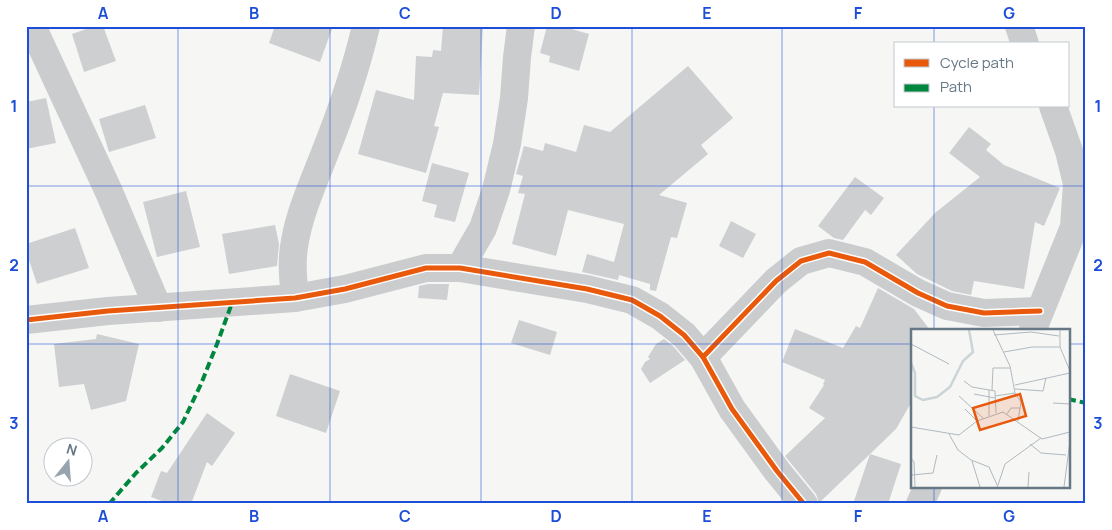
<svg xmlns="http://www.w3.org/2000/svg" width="1112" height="530" font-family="Manrope,sans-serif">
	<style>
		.building { fill: #cdcfd0 }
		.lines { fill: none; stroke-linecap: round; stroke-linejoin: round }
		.minor { stroke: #cbcccd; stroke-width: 28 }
		.quiet { stroke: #00873e; stroke-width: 4; stroke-dasharray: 8 4; stroke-linecap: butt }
		.cycleway-casing { stroke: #fff; stroke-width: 8 }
		.cycleway { stroke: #e8590c; stroke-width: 5 }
		.grid { fill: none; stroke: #1d4ed8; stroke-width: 1; stroke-opacity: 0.55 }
		.inset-river { fill: none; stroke: #cbd4d6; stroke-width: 2.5 }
		.inset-road { fill: none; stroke: #afb9bf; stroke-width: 1 }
		.view { fill: #e8590c; fill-opacity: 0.15; stroke: #e8590c; stroke-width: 2.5 }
		.inset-edge { fill: none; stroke: #667886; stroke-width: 2.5 }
		.neatline { fill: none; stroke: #1d4ed8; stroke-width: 2 }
		.grid-label { font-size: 16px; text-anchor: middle; font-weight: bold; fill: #1d4ed8 }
	</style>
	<rect width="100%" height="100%" fill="#f6f6f5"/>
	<!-- building -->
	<g class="building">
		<path d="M95,26H103L116,61L84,72L72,34Z"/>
		<path d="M275,26H333L320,62L269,43Z"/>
		<path d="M443,26H483L479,95L443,93L434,126L439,127L426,173L358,154L376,90L414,100L416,56L432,57L433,50L441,51Z"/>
		<path d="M547,26H561L589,34L579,71L549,62L550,56L540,53Z"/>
		<path d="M688,66L733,118L701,145L708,154L659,195L687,203L677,238L671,237L656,291L650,290V284L619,275L618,280L582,272L587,254L614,262L624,224L568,210L556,256L512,244L525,194L518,193L523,176L516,174L524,146L543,151L545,143L576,152L584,125L610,132Z"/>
		<path d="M46,98L56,143L26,149V102Z"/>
		<path d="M145,105L156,138L109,152L99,119Z"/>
		<path d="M969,127L991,144L986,150L1004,165L1060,188L1044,226L1035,222L1024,289L974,281L971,295L952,291L917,274L896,255L935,213L980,177L949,153Z"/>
		<path d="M432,163L469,173L455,222L434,217L437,205L422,201Z"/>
		<path d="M855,177L884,198L871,215L865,210L843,240L834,238L818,226Z"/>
		<path d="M186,191L200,247L157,257L143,202Z"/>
		<path d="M731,221L756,234L743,258L719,246Z"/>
		<path d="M275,225L279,244L277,266L229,274L222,234Z"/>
		<path d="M75,228L89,268L37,284L26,251V244Z"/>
		<path d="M428,284H449L447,300L418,298L419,286Z"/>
		<path d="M878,288L914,309L930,330H912V401L896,429L870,454L901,464L888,504H853L870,454L819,503L816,494L785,456L825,418L809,408L824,385L823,384L825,380L782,362L795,329L843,348L856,326L860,328Z"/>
		<path d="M519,320L557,332L550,355L511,343Z"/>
		<path d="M97,334L139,344L126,401L91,410L84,384L59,387L54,344L96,339Z"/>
		<path d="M664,339L673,346L685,360L650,383L641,369L645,362L650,359L648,357L656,344Z"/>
		<path d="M290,374L340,391L326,433L276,416Z"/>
		<path d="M207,413L235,433L212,466L207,462L191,504H170L151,497L161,471L167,473Z"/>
	</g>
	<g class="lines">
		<!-- minor -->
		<g class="minor">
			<path d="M32,26L109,192L158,308"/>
			<path d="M1019,26L1025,44"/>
			<path d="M460,268L483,228L496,190L507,144L514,98L517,57L521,26"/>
			<path d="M295,298C293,279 291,260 295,241C300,211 315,179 326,150C342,110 356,69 366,26"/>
			<path d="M26,320L108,311L295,298L345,289L426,268H460L587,289L632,300L660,316L684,335L703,357L732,409L777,471L804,504"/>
			<path d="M1033,329L1074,227L1077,184L1069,151L1053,106"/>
			<path d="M703,357L776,281L801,261L829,253L865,262L918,293L947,306L984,313L1040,311"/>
			<path d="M920,504L928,486"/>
		</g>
		<!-- quiet -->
		<g class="quiet">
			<path d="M1068,399L1086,403"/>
			<path d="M109,504L136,473L162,448L183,422L201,384L217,344L232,303"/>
		</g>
		<defs>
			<g id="cycleway">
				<path d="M26,320L108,311L295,298L345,289L426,268H460L587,289L632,300L660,316L684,335L703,357L732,409L777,471L804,504"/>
				<path d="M703,357L776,281L801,261L829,253L865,262L918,293L947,306L984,313L1040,311"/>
			</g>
		</defs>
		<!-- cycleway casing -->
		<use href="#cycleway" class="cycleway-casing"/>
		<!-- cycleway -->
		<use href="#cycleway" class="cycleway"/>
	</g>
	<!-- grid -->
	<path class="grid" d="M178,26V504M330,26V504M481,26V504M632,26V504M782,26V504M934,26V44M934,106V330M26,186H1086M26,344H912M1068,344H1086M934,486V504"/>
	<!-- overview -->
	<g transform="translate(911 329)">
		<rect width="159" height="159" fill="#f6f6f5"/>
		<path class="inset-river" d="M0,34L4,44V67L12,71L26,68L39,58L52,32L62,23L58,1"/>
		<path class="inset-road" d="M82,1L99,37L104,64L110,73L107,92M149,1V18L159,42M83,6L120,3L148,7M0,15L38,35M93,23L121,18H149M53,52L61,58L84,62L85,84M104,56L159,44M104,60L132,62L135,49M78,61V87M81,61L82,39H99M63,65L84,69M48,67L73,90M84,67L104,64M142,74L159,75M54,80L66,92M96,85L100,79H109M0,98L48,106L66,92L92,83L131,110L159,103M38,105L47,121L60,131L78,138L87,158M119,115L130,124L155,126M0,129L3,133L4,158M61,132L69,158M1,146L22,144L26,126M87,156L94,135L130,109M117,158L118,143M153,158L159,112"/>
		<path class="view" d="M109,65L115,87L69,101L62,79Z"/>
		<rect width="159" height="159" class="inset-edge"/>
	</g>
	<!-- border -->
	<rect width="1112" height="530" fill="none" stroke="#ffffff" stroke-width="55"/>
	<!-- legend -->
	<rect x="894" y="42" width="175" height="65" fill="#ffffff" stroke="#c2c9cf"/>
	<rect x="904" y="59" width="25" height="8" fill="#e8590c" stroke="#c2c9cf"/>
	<text x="940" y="68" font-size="15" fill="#667886">Cycle path</text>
	<rect x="904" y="84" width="25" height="8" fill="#00873e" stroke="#c2c9cf"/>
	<text x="940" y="92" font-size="15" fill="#667886">Path</text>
	<!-- north arrow -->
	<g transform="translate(68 462) rotate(17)"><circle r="24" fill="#ffffff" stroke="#c2c9cf"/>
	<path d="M0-4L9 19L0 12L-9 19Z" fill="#98a4ad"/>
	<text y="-8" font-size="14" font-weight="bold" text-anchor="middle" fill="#667886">N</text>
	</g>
	<rect x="28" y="28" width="1056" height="474" class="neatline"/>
	<g class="grid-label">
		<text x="103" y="19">A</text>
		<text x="254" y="19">B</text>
		<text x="405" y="19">C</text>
		<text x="556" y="19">D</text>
		<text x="707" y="19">E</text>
		<text x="858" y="19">F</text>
		<text x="1009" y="19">G</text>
		<text x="14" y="112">1</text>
		<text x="1098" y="112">1</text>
		<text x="14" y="271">2</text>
		<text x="1098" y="271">2</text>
		<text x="14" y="429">3</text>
		<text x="1098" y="429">3</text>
		<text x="103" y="522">A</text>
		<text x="254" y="522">B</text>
		<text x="405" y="522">C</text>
		<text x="556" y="522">D</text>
		<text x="707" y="522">E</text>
		<text x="858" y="522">F</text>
		<text x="1009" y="522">G</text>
	</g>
</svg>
